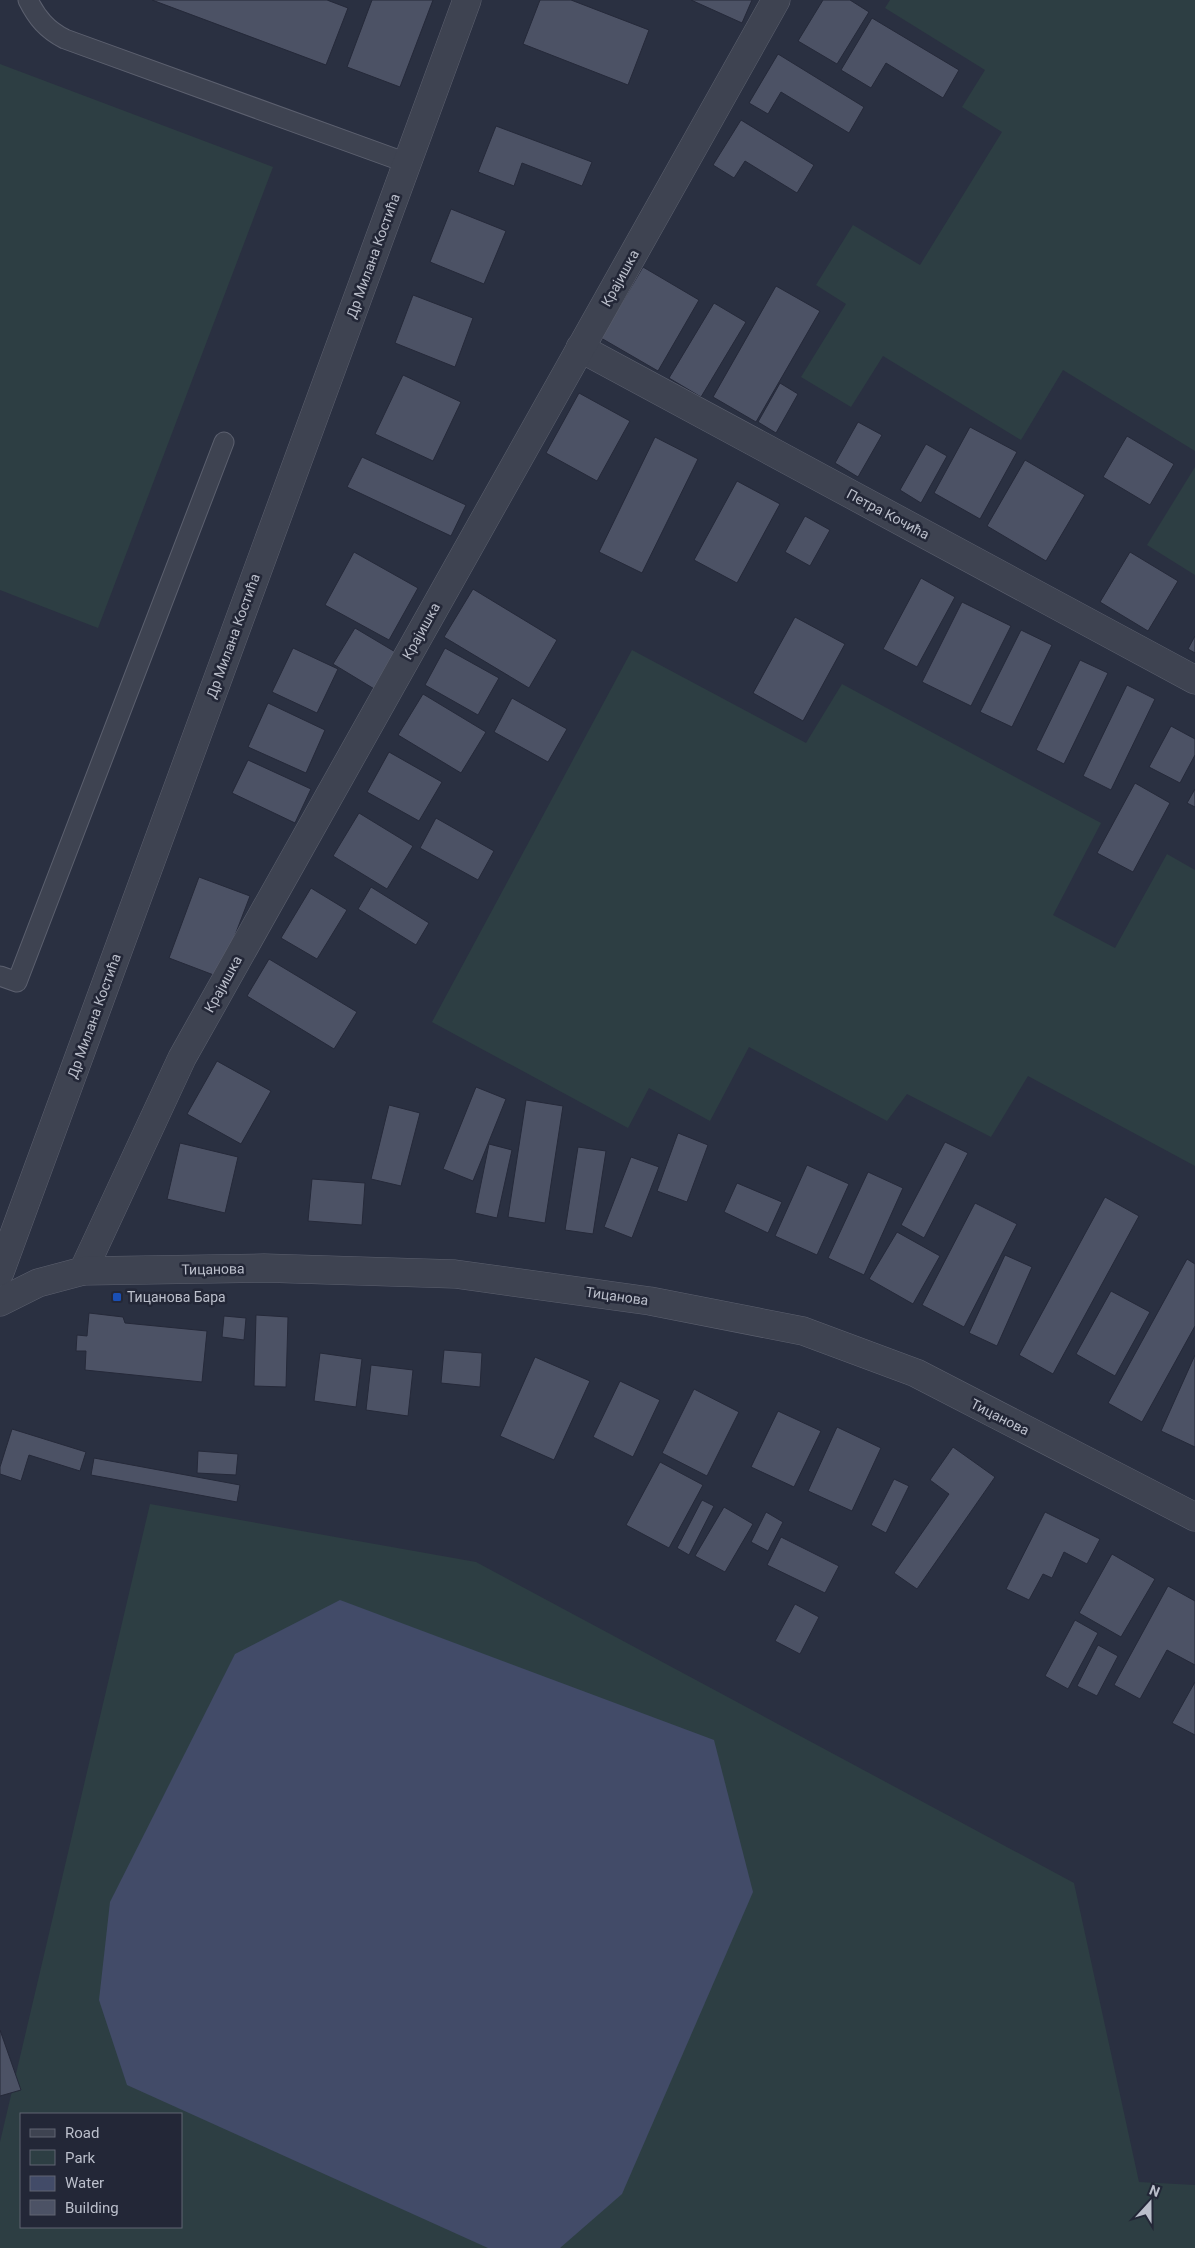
<svg xmlns="http://www.w3.org/2000/svg" width="1195" height="2248" font-family="Roboto,sans-serif">
	<style>
		.green { fill: #2d3e43; fill-rule: evenodd }
		.water { fill: #424b68 }
		.building { fill: #4c5265; stroke: #252939 }
		.lines { fill: none; stroke-linecap: round; stroke-linejoin: round }
		.lane-casing { stroke: #5c606f; stroke-width: 21 }
		.street-casing { stroke: #5c606f; stroke-width: 29 }
		.lane { stroke: #3e4351; stroke-width: 19 }
		.street { stroke: #3e4351; stroke-width: 28 }
		.transit-dot { fill: #1a4fb4; stroke: #232737; stroke-width: 2 }
		.labels { text-anchor: middle; dominant-baseline: central; stroke-width: 5; stroke-linejoin: round; paint-order: stroke }
		.street-label { font-size: 14px; fill: #bbbfcb; stroke: #232737 }
		.poi-label { font-size: 14px; fill: #bbbfcb; stroke: #232737; text-anchor: start }
	</style>
	<rect width="100%" height="100%" fill="#2a3041"/>
	<!-- green -->
	<g class="green">
		<path d="M890,0H1195V451L1063,370L1021,440L883,356L851,407L801,377L846,304L816,285L853,225L920,265L1002,132L962,107L985,70L885,8Z"/>
		<path d="M0,64L273,167L98,628L0,590Z"/>
		<path d="M1195,467V575L1147,545Z"/>
		<path d="M632,650L806,743L842,684L1101,823L1053,915L1115,948L1167,854L1195,870V1166L1028,1076L991,1137L907,1094L887,1121L749,1047L710,1121L649,1088L628,1128L432,1022Z"/>
		<path d="M150,1504L476,1562L1074,1883L1139,2182L1195,2185V2248H0V2142ZM21,2114H181V2227H21Z"/>
	</g>
	<!-- water -->
	<path class="water" d="M340,1600L714,1740L753,1892L622,2194L560,2248H488L127,2085L99,2000L110,1902L235,1654Z"/>
	<!-- building -->
	<g class="building">
		<path d="M152,0H327L348,8L326,65Z"/>
		<path d="M372,0H433L400,87L347,67Z"/>
		<path d="M540,0H571L649,30L628,85L523,44Z"/>
		<path d="M691,0H752L742,23Z"/>
		<path d="M823,0H850L869,12L837,64L798,41Z"/>
		<path d="M872,18L959,70L943,98L886,63L871,88L841,70Z"/>
		<path d="M778,54L864,107L849,133L781,92L768,114L749,103Z"/>
		<path d="M741,120L814,165L797,193L745,161L734,178L713,165Z"/>
		<path d="M496,126L592,162L582,186L522,163L514,186L478,172Z"/>
		<path d="M451,209L506,231L484,284L430,262Z"/>
		<path d="M643,267L699,300L658,371L601,338Z"/>
		<path d="M776,286L820,311L756,422L713,397Z"/>
		<path d="M413,295L473,318L455,367L395,343Z"/>
		<path d="M714,303L746,322L701,397L669,378Z"/>
		<path d="M403,375L461,402L433,461L375,434Z"/>
		<path d="M780,383L798,394L776,433L758,422Z"/>
		<path d="M579,393L630,421L597,481L546,453Z"/>
		<path d="M858,422L882,435L858,477L835,463Z"/>
		<path d="M970,427L1017,452L980,519L934,493Z"/>
		<path d="M1127,436L1174,464L1150,505L1103,477Z"/>
		<path d="M655,437L698,459L642,573L599,552Z"/>
		<path d="M926,444L947,456L921,503L900,490Z"/>
		<path d="M362,457L466,505L451,536L347,487Z"/>
		<path d="M1025,460L1085,495L1046,561L987,526Z"/>
		<path d="M737,481L780,504L737,583L694,560Z"/>
		<path d="M805,516L830,530L810,566L785,552Z"/>
		<path d="M354,552L418,588L389,640L325,605Z"/>
		<path d="M1130,552L1178,581L1148,631L1100,602Z"/>
		<path d="M921,578L955,597L917,667L883,649Z"/>
		<path d="M473,589L557,640L529,688L444,637Z"/>
		<path d="M962,602L1011,626L971,706L922,682Z"/>
		<path d="M795,617L845,644L803,721L753,693Z"/>
		<path d="M355,628L397,653L376,690L333,664Z"/>
		<path d="M1021,630L1052,645L1012,727L980,712Z"/>
		<path d="M1195,636V653L1188,649Z"/>
		<path d="M293,648L338,669L317,713L272,692Z"/>
		<path d="M445,648L499,678L478,715L425,685Z"/>
		<path d="M1080,660L1108,673L1064,764L1036,750Z"/>
		<path d="M1127,685L1155,699L1111,790L1083,776Z"/>
		<path d="M423,694L486,732L461,773L398,735Z"/>
		<path d="M512,698L567,729L548,762L494,732Z"/>
		<path d="M268,703L325,730L306,773L248,747Z"/>
		<path d="M1171,726L1195,739V755L1180,783L1149,767Z"/>
		<path d="M389,752L442,782L419,821L367,792Z"/>
		<path d="M248,760L311,789L295,823L232,793Z"/>
		<path d="M1135,783L1170,803L1133,872L1097,853Z"/>
		<path d="M1195,789V807L1187,803Z"/>
		<path d="M359,813L413,846L387,889L333,856Z"/>
		<path d="M436,818L494,851L478,880L420,848Z"/>
		<path d="M199,877L250,896L219,977L169,958Z"/>
		<path d="M371,887L429,923L416,945L358,909Z"/>
		<path d="M311,888L347,910L317,959L281,938Z"/>
		<path d="M269,959L357,1012L334,1049L247,996Z"/>
		<path d="M217,1061L271,1091L241,1144L187,1114Z"/>
		<path d="M476,1087L506,1099L473,1181L443,1169Z"/>
		<path d="M526,1100L563,1106L545,1223L508,1217Z"/>
		<path d="M389,1105L420,1113L401,1186L371,1179Z"/>
		<path d="M678,1133L708,1145L687,1202L657,1191Z"/>
		<path d="M945,1142L968,1153L924,1238L901,1225Z"/>
		<path d="M180,1143L238,1157L225,1213L167,1199Z"/>
		<path d="M489,1144L512,1150L497,1218L475,1213Z"/>
		<path d="M578,1147L606,1151L593,1234L565,1230Z"/>
		<path d="M631,1157L659,1167L632,1238L604,1227Z"/>
		<path d="M807,1165L849,1184L817,1255L775,1236Z"/>
		<path d="M868,1172L903,1188L864,1275L828,1258Z"/>
		<path d="M312,1179L365,1183L362,1225L308,1221Z"/>
		<path d="M737,1183L782,1202L768,1233L724,1212Z"/>
		<path d="M1105,1197L1139,1216L1053,1374L1019,1355Z"/>
		<path d="M975,1203L1017,1224L964,1327L922,1305Z"/>
		<path d="M897,1232L940,1256L913,1304L869,1279Z"/>
		<path d="M1005,1255L1032,1267L997,1346L969,1333Z"/>
		<path d="M1187,1259L1195,1264V1326L1142,1422L1108,1403Z"/>
		<path d="M1111,1291L1150,1312L1115,1376L1076,1354Z"/>
		<path d="M89,1313L123,1317L125,1323L207,1331L202,1382L85,1370L86,1351H76L77,1335L87,1336Z"/>
		<path d="M256,1315L288,1317L286,1387L254,1386Z"/>
		<path d="M224,1316L246,1318L244,1340L222,1337Z"/>
		<path d="M444,1350L482,1353L480,1387L441,1383Z"/>
		<path d="M320,1353L362,1359L356,1407L314,1401Z"/>
		<path d="M1195,1355V1447L1161,1431Z"/>
		<path d="M535,1357L590,1381L554,1460L500,1436Z"/>
		<path d="M371,1365L413,1370L408,1416L366,1410Z"/>
		<path d="M620,1381L660,1400L633,1457L593,1437Z"/>
		<path d="M694,1389L739,1412L707,1476L662,1453Z"/>
		<path d="M778,1411L821,1431L794,1487L751,1467Z"/>
		<path d="M837,1427L881,1448L852,1511L808,1491Z"/>
		<path d="M12,1429L86,1452L80,1471L29,1455L21,1481L0,1474V1467Z"/>
		<path d="M953,1447L995,1477L917,1589L894,1573L949,1494L930,1480Z"/>
		<path d="M198,1451L238,1454L236,1475L197,1473Z"/>
		<path d="M94,1458L240,1485L237,1502L91,1475Z"/>
		<path d="M660,1462L703,1485L669,1548L626,1525Z"/>
		<path d="M894,1479L909,1486L886,1533L871,1525Z"/>
		<path d="M702,1500L714,1506L689,1555L677,1548Z"/>
		<path d="M724,1507L753,1524L725,1572L695,1556Z"/>
		<path d="M766,1512L783,1522L768,1551L751,1542Z"/>
		<path d="M1045,1512L1100,1539L1087,1564L1064,1552L1052,1578L1043,1574L1029,1600L1006,1589Z"/>
		<path d="M781,1537L839,1566L825,1593L767,1565Z"/>
		<path d="M1112,1554L1155,1579L1121,1637L1079,1613Z"/>
		<path d="M1168,1586L1195,1601V1665L1167,1650L1140,1699L1114,1685Z"/>
		<path d="M795,1604L819,1617L800,1654L775,1641Z"/>
		<path d="M1075,1620L1098,1633L1068,1689L1045,1676Z"/>
		<path d="M1098,1645L1118,1656L1097,1696L1077,1686Z"/>
		<path d="M1195,1682V1735L1172,1723Z"/>
		<path d="M0,2030L21,2090L0,2096Z"/>
	</g>
	<g class="lines">
		<defs>
			<g id="lane">
				<path d="M28,0C37,18 47,30 65,39L407,163"/>
				<path d="M0,976L17,982L224,442"/>
			</g>
			<g id="street">
				<path d="M580,348L1195,680"/>
				<path d="M83,1271L182,1058L776,0"/>
				<path d="M0,1272L467,0"/>
				<path d="M0,1302L38,1283L83,1271L264,1268L455,1274L650,1301L803,1331L916,1373L1195,1517"/>
			</g>
		</defs>
		<!-- lane casing -->
		<use href="#lane" class="lane-casing"/>
		<!-- street casing -->
		<use href="#street" class="street-casing"/>
		<!-- lane -->
		<use href="#lane" class="lane"/>
		<!-- street -->
		<use href="#street" class="street"/>
	</g>
	<!-- markers -->
	<rect class="transit-dot" x="112" y="1292" width="10" height="10" rx="2.5"/>
	<g class="labels">
		<!-- street labels -->
		<g class="street-label">
			<text transform="translate(373 256) rotate(-70)">Др Милана Костића</text>
			<text transform="translate(620 278) rotate(-61)">Крајишка</text>
			<text transform="translate(888 514) rotate(28)">Петра Кочића</text>
			<text transform="translate(421 631) rotate(-61)">Крајишка</text>
			<text transform="translate(233 636) rotate(-70)">Др Милана Костића</text>
			<text transform="translate(223 984) rotate(-61)">Крајишка</text>
			<text transform="translate(94 1016) rotate(-70)">Др Милана Костића</text>
			<text transform="translate(213 1269) rotate(-1)">Тицанова</text>
			<text transform="translate(617 1296) rotate(8)">Тицанова</text>
			<text transform="translate(1000 1417) rotate(27)">Тицанова</text>
		</g>
		<!-- poi labels -->
		<g class="poi-label">
			<text x="127" y="1297">Тицанова Бара</text>
		</g>
	</g>
	<!-- legend -->
	<rect x="20" y="2113" width="162" height="115" fill="#232737" stroke="#606472"/>
	<rect x="30" y="2129" width="25" height="8" fill="#3e4351" stroke="#606472"/>
	<text x="65" y="2138" font-size="15" fill="#bbbfcb">Road</text>
	<rect x="30" y="2150" width="25" height="15" fill="#2d3e43" stroke="#606472"/>
	<text x="65" y="2163" font-size="15" fill="#bbbfcb">Park</text>
	<rect x="30" y="2176" width="25" height="15" fill="#424b68" stroke="#606472"/>
	<text x="65" y="2188" font-size="15" fill="#bbbfcb">Water</text>
	<rect x="30" y="2200" width="25" height="15" fill="#4c5265" stroke="#606472"/>
	<text x="65" y="2213" font-size="15" fill="#bbbfcb">Building</text>
	<!-- north arrow -->
	<g transform="translate(1150 2203) rotate(21)" stroke="#232737" stroke-width="4" paint-order="stroke">
	<path d="M0-4L9 19L0 12L-9 19Z" fill="#bbbfcb"/>
	<text y="-8" font-size="14" font-weight="bold" text-anchor="middle" fill="#bbbfcb">N</text>
	</g>
</svg>
